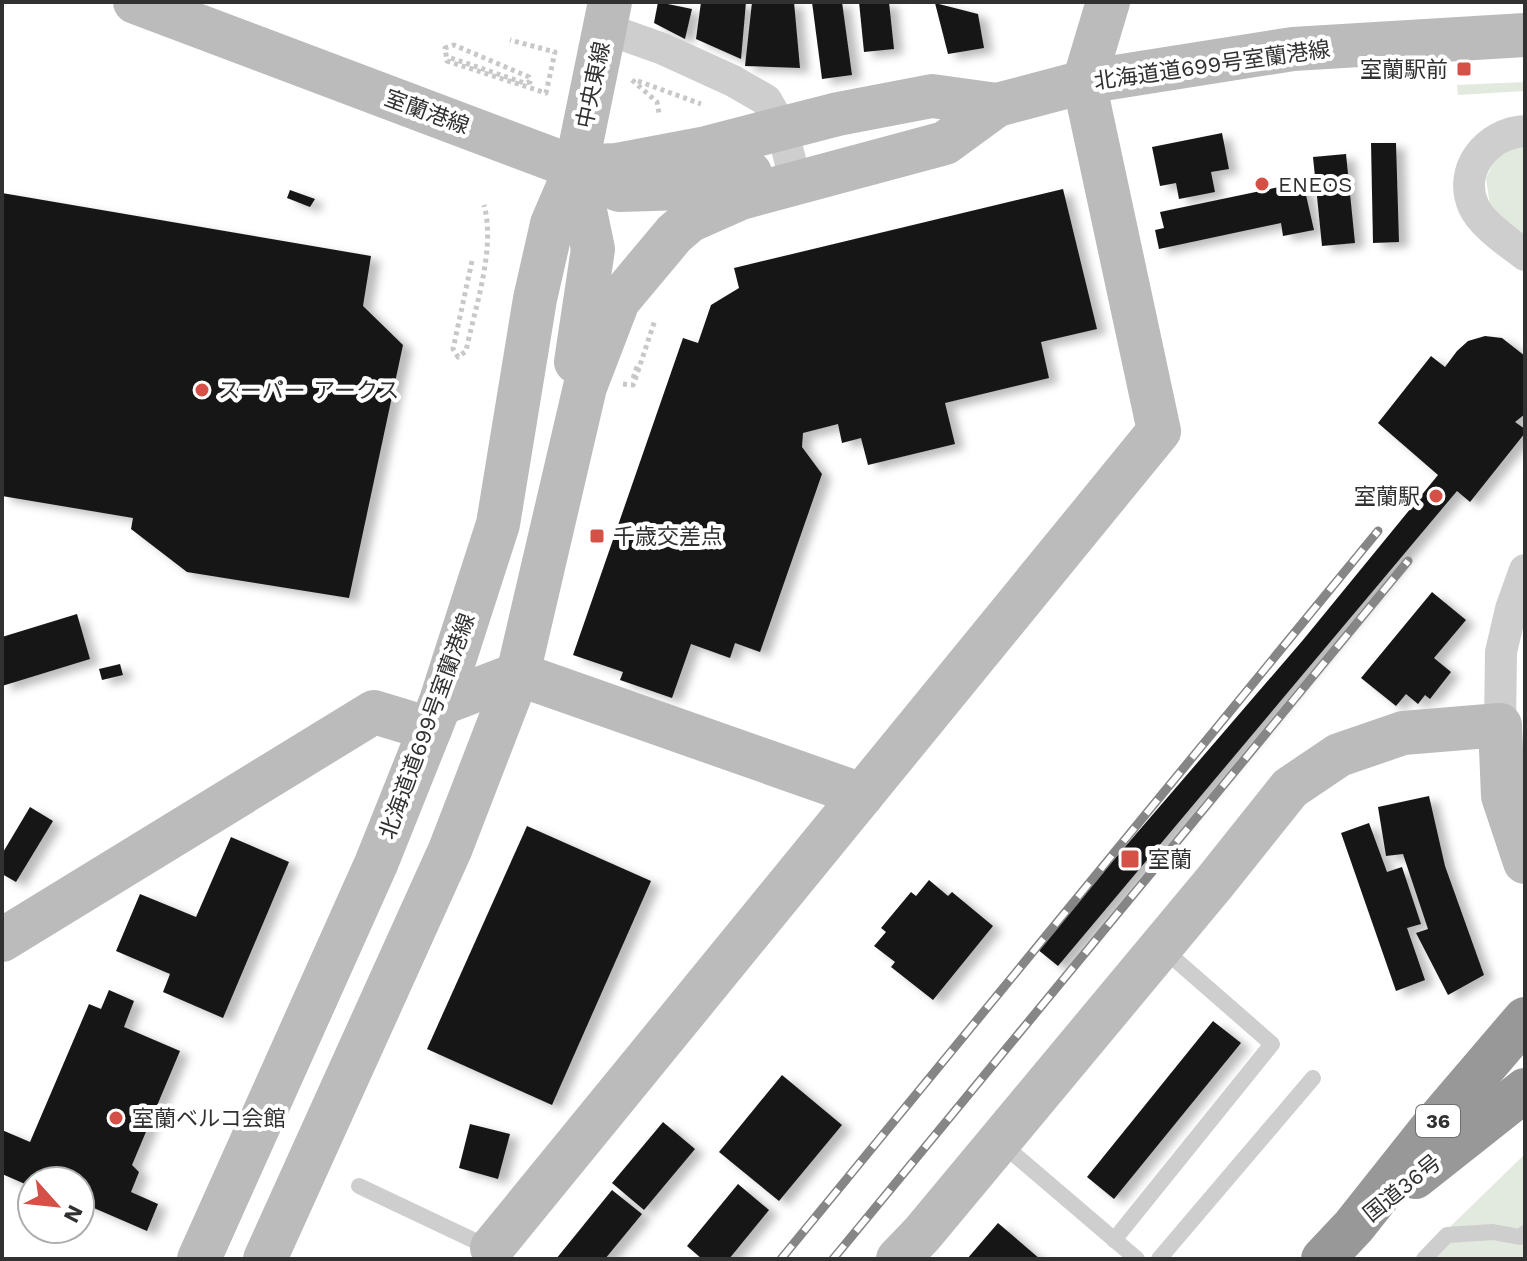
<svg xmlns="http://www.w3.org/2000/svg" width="1527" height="1261" font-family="'Work Sans','Noto Sans JP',sans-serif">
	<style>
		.green { fill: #e2e9de }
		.building { fill: #181818; filter: url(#shadow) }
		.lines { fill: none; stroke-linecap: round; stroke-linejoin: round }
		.path { stroke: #c8c8c8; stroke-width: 5; stroke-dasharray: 4 4; stroke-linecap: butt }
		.lane { stroke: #cecece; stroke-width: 16 }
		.street { stroke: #cecece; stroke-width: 32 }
		.secondary { stroke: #bbb; stroke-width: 44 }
		.highway { stroke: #989898; stroke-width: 44 }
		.rail-casing { stroke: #868686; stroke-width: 9 }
		.rail { stroke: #fff; stroke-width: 6; stroke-dasharray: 18; stroke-linecap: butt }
		.poi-dot { fill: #d55046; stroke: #fff; stroke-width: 3 }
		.labels { text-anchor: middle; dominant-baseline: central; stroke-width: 8; stroke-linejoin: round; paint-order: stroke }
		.shield { fill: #fff; stroke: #6f6f6f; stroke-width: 2 }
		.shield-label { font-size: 20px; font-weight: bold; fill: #313131 }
		.street-label { font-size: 22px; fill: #313131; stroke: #fff }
		.poi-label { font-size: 22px; fill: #313131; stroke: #fff; text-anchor: start }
	</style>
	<defs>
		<filter id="shadow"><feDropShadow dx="9" dy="5" stdDeviation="4" flood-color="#0004"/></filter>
	</defs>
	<rect width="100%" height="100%" fill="#fff"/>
	<!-- green -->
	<g class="green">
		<path d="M1525,82V91L1458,95L1457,85Z"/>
		<path d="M1525,143V239L1490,206L1486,178L1496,157Z"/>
		<path d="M1525,1154V1259H1417Z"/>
	</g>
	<!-- building -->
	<g class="building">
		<path d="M658,2L692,9L685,39L654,23Z"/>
		<path d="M701,2H746L741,59L696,39Z"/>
		<path d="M752,2H794L800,68L745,66Z"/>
		<path d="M812,2H842L852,75L822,79Z"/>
		<path d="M859,2H889L894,49L864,52Z"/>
		<path d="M935,3L978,14L984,48L948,54Z"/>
		<path d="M1222,133L1229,169L1211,172L1215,192L1179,199L1176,183L1160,186L1152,147Z"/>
		<path d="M1371,143H1396L1399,242L1373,243Z"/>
		<path d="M1346,154L1355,243L1322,246L1313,157Z"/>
		<path d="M1303,182L1314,230L1283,236L1281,223L1159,249L1155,230L1164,228L1160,212Z"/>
		<path d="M1063,189L1097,329L1041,342L1049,378L945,403L955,444L868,465L861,438L842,443L838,424L803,433L802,447L822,474L760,652L735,643L730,658L691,644L672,698L620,680L623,672L573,655L683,338L698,343L711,305L739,288L734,268Z"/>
		<path d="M290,190L315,199L310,207L287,198Z"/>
		<path d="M2,193L371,256L363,306L403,345L349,598L187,572L131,529L133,518L2,496Z"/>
		<path d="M1485,336L1502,338L1525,356V414L1515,422L1525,429V433L1470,502L1457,491L1058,966L1037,949L1303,640L1438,475L1378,423L1431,356L1445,367L1457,351L1468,341Z"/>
		<path d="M1432,592L1466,620L1434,658L1451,672L1430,699L1425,695L1418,704L1406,694L1396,706L1361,678Z"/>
		<path d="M77,614L90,659L2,686V637Z"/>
		<path d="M120,664L123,675L102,680L99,669Z"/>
		<path d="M1429,796L1445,866L1484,975L1448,995L1416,933L1428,929L1403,854L1386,856L1378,807Z"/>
		<path d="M30,807L53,821L16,882L2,874V854Z"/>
		<path d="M1369,823L1387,872L1402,867L1421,924L1407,928L1425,980L1396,991L1341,833Z"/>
		<path d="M527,826L651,881L552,1105L427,1049Z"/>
		<path d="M231,837L289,862L223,1018L163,992L170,974L116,951L140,894L196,917Z"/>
		<path d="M929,880L948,896L952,892L993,926L933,1000L891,967L895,962L874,946L886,932L881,928L911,892L916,896Z"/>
		<path d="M109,990L134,1001L124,1027L180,1051L132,1165L139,1172L131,1192L158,1204L147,1231L80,1202V1181H32V1187L2,1174V1130L30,1142L89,1004L101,1009Z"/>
		<path d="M1213,1021L1241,1043L1114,1199L1087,1177Z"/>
		<path d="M782,1075L842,1125L779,1201L719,1152Z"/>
		<path d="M663,1122L695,1149L644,1210L612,1183Z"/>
		<path d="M470,1124L510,1134L498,1179L459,1168Z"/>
		<path d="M738,1184L769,1210L729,1259H702L687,1246Z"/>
		<path d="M612,1190L642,1214L605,1259H556Z"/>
		<path d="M998,1223L1040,1259H967Z"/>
	</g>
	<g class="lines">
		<!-- path -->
		<g class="path">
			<path d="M451,58L524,83L530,82L529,77L454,45L445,48L447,61L546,93L555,52L510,40"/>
			<path d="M632,80L657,102L659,113"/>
			<path d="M638,81L701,104"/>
			<path d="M472,261L453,349L458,357L466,351C475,307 496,249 484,205"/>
			<path d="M633,378L638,364"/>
			<path d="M623,384L633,385L635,380L655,320"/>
		</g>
		<!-- lane -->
		<g class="lane">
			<path d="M1001,1143L1137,1259"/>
			<path d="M359,1186L492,1249"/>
			<path d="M1114,1240L1272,1044L1162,948"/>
			<path d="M1159,1259L1313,1078"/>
			<path d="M1424,1259L1447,1235L1493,1232L1520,1237L1525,1233"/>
		</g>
		<!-- street -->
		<g class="street">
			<path d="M604,28L663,49L733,81L766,100L782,128L796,184"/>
			<path d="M1525,131C1487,133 1457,170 1474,207C1481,224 1511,244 1525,255"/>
			<path d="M1500,725L1501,652L1511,609L1525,570"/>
		</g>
		<!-- secondary -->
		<g class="secondary">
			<path d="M135,2L576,168L619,190L684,188L750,173"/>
			<path d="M971,115L997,105L1084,82L1293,49L1525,35"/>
			<path d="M594,166L616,165L706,148L838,114L932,96L997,105"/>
			<path d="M576,168L593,249L576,362"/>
			<path d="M440,704L518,674L862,795"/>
			<path d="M2,940L374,712L430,729"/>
			<path d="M492,1248L1159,431L1084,82L1108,2"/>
			<path d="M199,1259L376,864L440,704L498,524L535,299L552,224L576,168L610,2"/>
			<path d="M265,1259L450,850L518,674L585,387L618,301L674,234L689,221L741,198L945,143L997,105"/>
			<path d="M898,1259L922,1234L1215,882L1290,788L1339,755L1403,733L1500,725L1503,796L1525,862"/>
		</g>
		<!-- highway -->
		<g class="highway">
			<path d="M1415,1177L1525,1090"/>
			<path d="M1323,1259L1354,1226L1431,1129L1525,1019"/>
		</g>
		<defs>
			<g id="rail">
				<path d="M781,1259L1378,531"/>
				<path d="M833,1259L1408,561"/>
			</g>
		</defs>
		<!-- rail casing -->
		<use href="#rail" class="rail-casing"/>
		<!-- rail -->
		<use href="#rail" class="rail"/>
	</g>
	<!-- markers -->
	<g class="poi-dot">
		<rect x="1456" y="61" width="16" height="16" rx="4"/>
		<circle cx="1262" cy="184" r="8"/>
		<circle cx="202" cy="390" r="8"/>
		<circle cx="1436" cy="496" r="8"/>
		<rect x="589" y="528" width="16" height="16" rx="4"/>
		<rect x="1120" y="849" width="20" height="20" rx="4"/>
		<circle cx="116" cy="1118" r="8"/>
	</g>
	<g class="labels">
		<!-- shield labels -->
		<rect class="shield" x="1416" y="1105" width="44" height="32" rx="6"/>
		<g class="shield-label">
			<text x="1438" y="1121">36</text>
		</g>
		<!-- street labels -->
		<g class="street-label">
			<text transform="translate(1212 65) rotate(-8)">北海道道699号室蘭港線</text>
			<text transform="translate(593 85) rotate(-78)">中央東線</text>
			<text transform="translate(427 112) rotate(20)">室蘭港線</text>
			<text transform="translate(427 726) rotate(-70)">北海道道699号室蘭港線</text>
			<text transform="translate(1402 1188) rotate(-39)">国道36号</text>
		</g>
		<!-- poi labels -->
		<g class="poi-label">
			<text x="1448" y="69" text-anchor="end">室蘭駅前</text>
			<text x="1278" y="184">ENEOS</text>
			<text x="218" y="390">スーパー アークス</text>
			<text x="1420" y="496" text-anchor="end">室蘭駅</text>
			<text x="613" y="536">千歳交差点</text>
			<text x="1148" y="859">室蘭</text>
			<text x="132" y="1118">室蘭ベルコ会館</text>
		</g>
	</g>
	<!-- border -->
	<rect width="1527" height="1261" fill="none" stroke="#313131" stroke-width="8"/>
	<!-- north arrow -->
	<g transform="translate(56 1205) rotate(117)"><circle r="38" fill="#ffffff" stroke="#adadad" stroke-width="2"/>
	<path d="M0-6L14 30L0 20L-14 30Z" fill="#d55046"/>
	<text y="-12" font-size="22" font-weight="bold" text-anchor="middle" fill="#313131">N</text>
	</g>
</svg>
